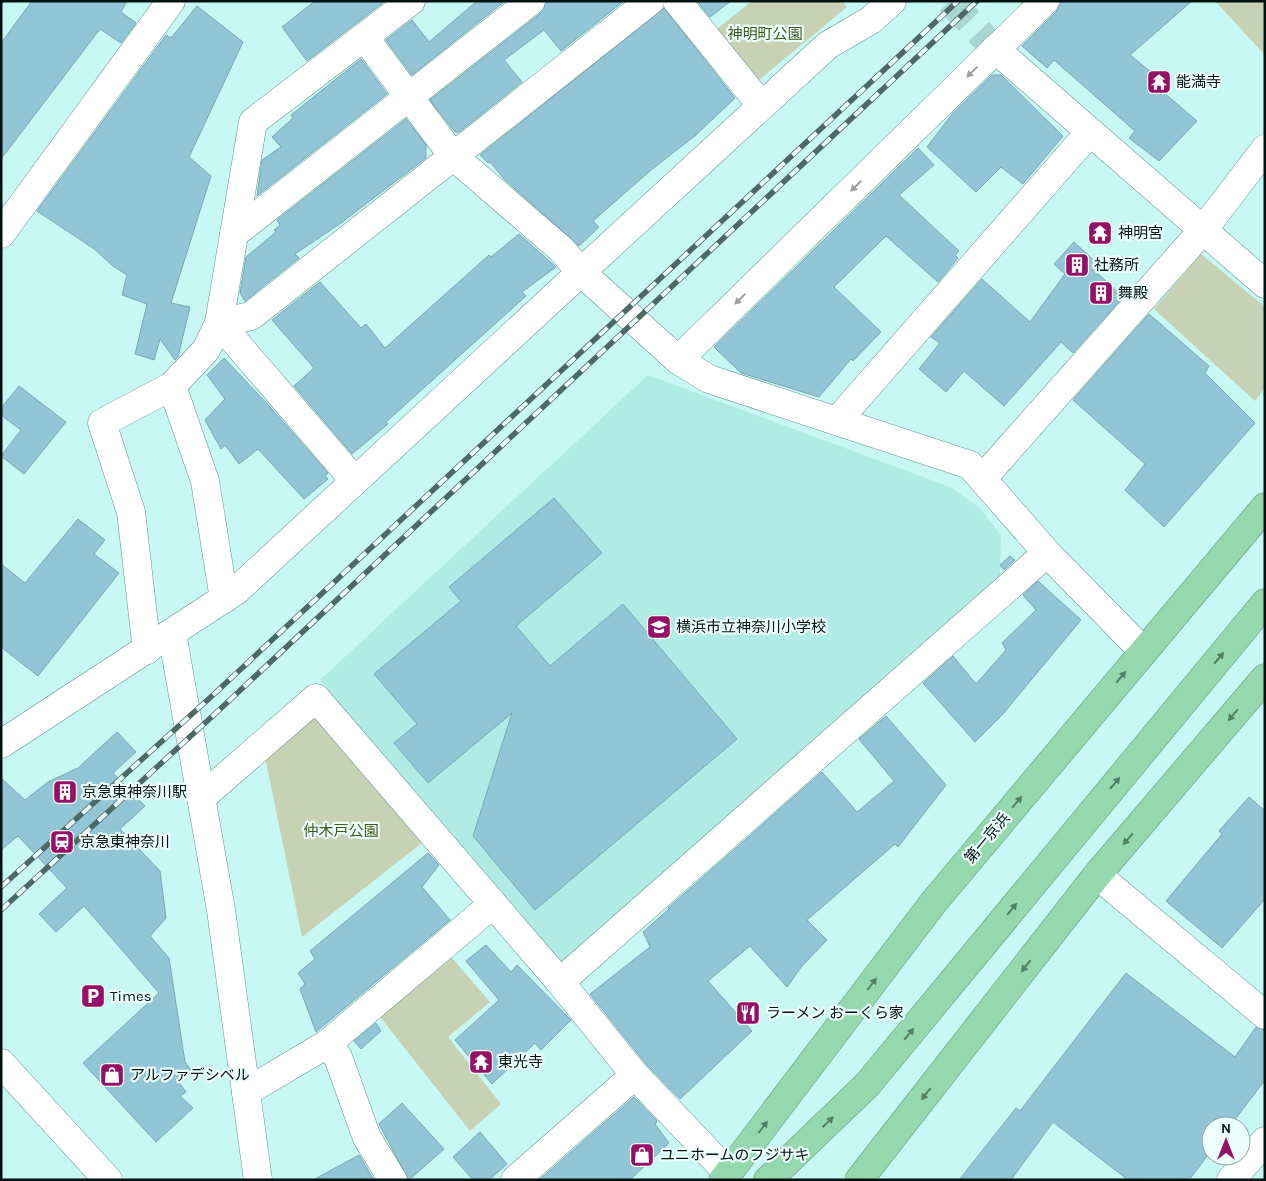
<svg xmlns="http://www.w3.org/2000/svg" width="1266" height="1181" font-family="Karla,'Noto Sans JP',sans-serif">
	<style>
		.built { fill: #b1ebe5 }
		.green { fill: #c7d2b4 }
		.building { fill: #92c5d6; stroke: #7ca6b4 }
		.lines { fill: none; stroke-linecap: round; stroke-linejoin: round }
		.minor-tunnel { stroke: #aad6d1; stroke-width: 28; stroke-dasharray: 28 14; stroke-linecap: butt }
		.minor-casing { stroke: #65928e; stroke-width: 29 }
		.highway-casing { stroke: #629377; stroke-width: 29 }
		.minor { stroke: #fff; stroke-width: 28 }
		.highway { stroke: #95d8ae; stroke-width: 28 }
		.rail-casing { stroke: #4d6966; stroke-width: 5.5 }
		.rail { stroke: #ecfffc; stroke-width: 4; stroke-dasharray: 11; stroke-linecap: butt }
		.oneway { fill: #9aa09f }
		.oneway2 { fill: #537f67 }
		.labels { text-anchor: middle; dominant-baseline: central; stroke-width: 4.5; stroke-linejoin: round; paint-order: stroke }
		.park-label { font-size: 15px; fill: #445619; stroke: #ecfffc }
		.poi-label { font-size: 15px; fill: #021210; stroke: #ecfffc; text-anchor: start }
		.street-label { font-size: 15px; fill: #021210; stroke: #ecfffc }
	</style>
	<rect width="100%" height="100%" fill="#c8f8f3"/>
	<!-- built -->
	<path class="built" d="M648,375L950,487L980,508L1001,535L1000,575L562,967L320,680Z"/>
	<!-- green -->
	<g class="green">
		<path d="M752,1H842L847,7L759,80L717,29Z"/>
		<path d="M1215,1H1265V55Z"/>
		<path d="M1201,254L1265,307V388L1255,401L1154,309Z"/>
		<path d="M315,708L427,839L302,937L264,752Z"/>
		<path d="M447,952L490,1002L448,1037L501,1104L470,1131L377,1013Z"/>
	</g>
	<!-- building -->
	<g class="building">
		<path d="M32,1H127L121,12L136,23L121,43L100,29L1,159V43Z"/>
		<path d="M315,1H385L307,61L282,27Z"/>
		<path d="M477,1H505L412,75L386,40L412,20L429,42Z"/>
		<path d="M546,1H624L561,51L544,30L504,60L522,82L459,132H455L430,100L541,13Z"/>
		<path d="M697,1H731L710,17Z"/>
		<path d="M1062,1H1192L1130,55L1161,80L1156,86L1197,121L1159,161L1129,138L1135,131L1054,60L1047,68L1022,46L1056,12Z"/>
		<path d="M197,6L243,42L189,157L211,176L171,303L190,307L178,357L175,360L160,339L154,360L135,354L147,304L122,295L127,275L113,266L93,248L37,211L166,35L171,38Z"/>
		<path d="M664,8L735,98L696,135L651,170L593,221L599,227L579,246L504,179L490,162L488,163L480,155Z"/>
		<path d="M361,59L387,94L257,196L262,160L281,147L272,137L293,118L291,115Z"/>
		<path d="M992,75H1001L1063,136L1023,184L1001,167L976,192L927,147L953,113Z"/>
		<path d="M406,119L426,145V158L341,223L295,254L299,258L245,301L240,293L246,257L276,232L274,230L280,225L277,220Z"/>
		<path d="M918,148L934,165L899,195L959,251L955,255L958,258L938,282L886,236L834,287L881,332L853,361L851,359L819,397L741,373L714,347Z"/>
		<path d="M519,234L556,267L522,292L526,296L386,422L388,424L352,454L294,386L314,368L272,320L320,282L361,328L366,324L385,348L489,255L491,257Z"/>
		<path d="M1074,242L1100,266L1095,271L1123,297L1073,353L1061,342L1004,406L964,371L946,392L919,369L940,343L931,337L982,279L1030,322L1065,274L1054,264Z"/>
		<path d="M1149,314L1209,366L1205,373L1255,423L1164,527L1125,490L1145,464L1073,400Z"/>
		<path d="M224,358L271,408L328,473L325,476L328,479L304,499L258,449L239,464L225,445L221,449L205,420L225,399L207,375Z"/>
		<path d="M19,386L66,422L24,474L1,456L21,430L1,415V408Z"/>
		<path d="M554,498L602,553L516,626L550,666L623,604L737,739L535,910L473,836L512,713L428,783L394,743L417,724L374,674L461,601L449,587Z"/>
		<path d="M78,519L105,540L94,554L119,573L38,676L1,647V564L25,583Z"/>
		<path d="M1010,556L1015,560L1004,570L1000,565Z"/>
		<path d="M1038,581L1081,620L1002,715L975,742L923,683L953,656L976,684L1006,650L1002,643L1036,610L1023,595Z"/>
		<path d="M886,716L946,785L898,847L895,844L807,920L827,940L802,966L787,987L750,946L708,981L752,1031L680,1099L647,1065L590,994L650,947L643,932L669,909L668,908L822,772L857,812L894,781L859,739Z"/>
		<path d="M117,732L136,752L113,773L145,806L120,829L160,871L166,918L150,936L169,958L185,1062L191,1070L179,1082L186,1092L180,1096L193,1108L156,1142L83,1063L159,993L84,906L56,932L39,914L67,888L18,836L1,850V778L25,800L48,782L78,768Z"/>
		<path d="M1249,797L1265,811V899L1222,948L1166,901L1222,834L1219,831Z"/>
		<path d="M428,853L439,865L422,887L450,920L316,1032L300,989L305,984L298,973L315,959L310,951Z"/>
		<path d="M486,945L511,972L517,965L571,1020L541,1050L535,1043L492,1084L455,1040L499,1000L466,961Z"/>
		<path d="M1126,973L1235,1057L1256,1027L1265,1030V1080L1230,1126H1211V1151L1189,1180H1128L1053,1122L1011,1180H959L1016,1108L1020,1111Z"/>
		<path d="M376,1023L381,1031L361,1049L354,1041Z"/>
		<path d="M634,1097L657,1121L655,1124L669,1143L630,1180H539Z"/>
		<path d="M402,1103L444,1149L409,1180L379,1124Z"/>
		<path d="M480,1132L507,1164L489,1180H473L453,1157Z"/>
		<path d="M359,1155L374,1180H313Z"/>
	</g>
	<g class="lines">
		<!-- minor-tunnel -->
		<path class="minor-tunnel" d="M950,1L995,49"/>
		<defs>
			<g id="minor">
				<path d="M677,1L761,105"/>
				<path d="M365,38L453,156L561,249L581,272L828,45L871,20L892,1"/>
				<path d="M995,49L1265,284"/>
				<path d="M1,234L171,1"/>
				<path d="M234,234L531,1"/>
				<path d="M678,360L1045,1"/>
				<path d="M172,386L205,481L224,599"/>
				<path d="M837,421L1090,132"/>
				<path d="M982,479L1203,230L1265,149"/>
				<path d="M355,481L219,323L251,316L650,1"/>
				<path d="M172,633L221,910L258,1180"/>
				<path d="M147,650L131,512L102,423L172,386L206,350L219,323L253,122L411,1"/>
				<path d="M1,744L237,590L581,272L678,360L709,379L970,465L1047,553L1143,651"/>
				<path d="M201,798L316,698L560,982L1047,553"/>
				<path d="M1097,875L1265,1015"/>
				<path d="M560,982L635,1075L728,1173"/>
				<path d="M327,1044L338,1057L367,1138L393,1180"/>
				<path d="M1,1063L108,1180"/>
				<path d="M246,1092L327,1044L493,904"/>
				<path d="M515,1180L635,1075"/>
				<path d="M1231,1180L1265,1141"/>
			</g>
			<g id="highway">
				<path d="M723,1180L933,903L1265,507"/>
				<path d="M768,1180L867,1085L1265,603"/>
				<path d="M859,1180L1097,875L1265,678"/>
			</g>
		</defs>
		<!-- minor casing -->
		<use href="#minor" class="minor-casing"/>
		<!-- highway casing -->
		<use href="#highway" class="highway-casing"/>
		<!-- minor -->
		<use href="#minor" class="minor"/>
		<!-- highway -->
		<use href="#highway" class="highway"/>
		<defs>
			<g id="rail">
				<path d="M1,887L213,695L958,1"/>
				<path d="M1,910L217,712L977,1"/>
			</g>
		</defs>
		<!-- rail casing -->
		<use href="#rail" class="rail-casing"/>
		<!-- rail -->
		<use href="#rail" class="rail"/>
	</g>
	<!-- one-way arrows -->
	<defs><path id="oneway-solid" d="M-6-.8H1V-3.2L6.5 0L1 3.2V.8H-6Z" transform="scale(1.25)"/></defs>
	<g class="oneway">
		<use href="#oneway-solid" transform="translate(972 72) rotate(136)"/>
		<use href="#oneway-solid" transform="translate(856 186) rotate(136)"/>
		<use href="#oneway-solid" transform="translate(740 299) rotate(136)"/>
	</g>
	<g class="oneway2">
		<use href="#oneway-solid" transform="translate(1219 658) rotate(-50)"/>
		<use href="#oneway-solid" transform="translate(1121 677) rotate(-50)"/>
		<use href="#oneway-solid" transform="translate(1233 715) rotate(131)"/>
		<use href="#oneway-solid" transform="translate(1115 783) rotate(-50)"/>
		<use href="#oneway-solid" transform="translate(1017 802) rotate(-50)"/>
		<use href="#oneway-solid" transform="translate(1128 839) rotate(131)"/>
		<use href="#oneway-solid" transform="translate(1012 909) rotate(-50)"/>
		<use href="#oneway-solid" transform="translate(1026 966) rotate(128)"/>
		<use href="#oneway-solid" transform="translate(872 984) rotate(-53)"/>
		<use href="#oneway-solid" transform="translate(909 1034) rotate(-50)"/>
		<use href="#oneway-solid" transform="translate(926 1094) rotate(128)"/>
		<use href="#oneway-solid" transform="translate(828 1122) rotate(-44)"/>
		<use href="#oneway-solid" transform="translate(763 1127) rotate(-53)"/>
	</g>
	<!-- icons -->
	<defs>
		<symbol id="temple-square" viewBox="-11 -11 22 22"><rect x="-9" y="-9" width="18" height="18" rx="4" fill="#961067" stroke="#ecfffc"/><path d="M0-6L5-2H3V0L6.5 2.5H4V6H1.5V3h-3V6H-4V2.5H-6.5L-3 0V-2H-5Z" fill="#fff"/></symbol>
		<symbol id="building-square" viewBox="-11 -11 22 22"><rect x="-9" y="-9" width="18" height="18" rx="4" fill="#961067" stroke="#ecfffc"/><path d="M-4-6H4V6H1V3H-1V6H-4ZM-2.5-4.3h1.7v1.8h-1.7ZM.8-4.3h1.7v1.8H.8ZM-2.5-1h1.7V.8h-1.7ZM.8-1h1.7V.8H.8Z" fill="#fff"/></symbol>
		<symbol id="school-square" viewBox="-11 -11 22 22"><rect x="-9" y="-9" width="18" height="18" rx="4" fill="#961067" stroke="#ecfffc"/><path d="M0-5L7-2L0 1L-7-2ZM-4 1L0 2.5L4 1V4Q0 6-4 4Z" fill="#fff"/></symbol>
		<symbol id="station-square" viewBox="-11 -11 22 22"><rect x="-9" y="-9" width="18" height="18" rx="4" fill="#961067" stroke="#ecfffc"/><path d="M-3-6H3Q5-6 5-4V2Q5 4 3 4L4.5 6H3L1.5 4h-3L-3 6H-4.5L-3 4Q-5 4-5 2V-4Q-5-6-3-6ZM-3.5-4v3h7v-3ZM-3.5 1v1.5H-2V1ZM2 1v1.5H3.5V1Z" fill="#fff"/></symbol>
		<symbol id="parking-square" viewBox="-11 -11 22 22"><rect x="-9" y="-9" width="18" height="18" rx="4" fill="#961067" stroke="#ecfffc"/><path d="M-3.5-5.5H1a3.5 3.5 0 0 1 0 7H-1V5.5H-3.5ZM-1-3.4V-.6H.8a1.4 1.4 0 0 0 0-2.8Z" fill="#fff"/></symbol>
		<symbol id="restaurant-square" viewBox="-11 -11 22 22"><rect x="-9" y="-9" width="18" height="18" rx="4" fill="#961067" stroke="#ecfffc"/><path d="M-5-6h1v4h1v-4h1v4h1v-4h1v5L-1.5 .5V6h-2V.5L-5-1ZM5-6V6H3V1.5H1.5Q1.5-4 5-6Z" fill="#fff"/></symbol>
		<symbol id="shop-square" viewBox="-11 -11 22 22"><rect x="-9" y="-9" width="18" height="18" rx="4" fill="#961067" stroke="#ecfffc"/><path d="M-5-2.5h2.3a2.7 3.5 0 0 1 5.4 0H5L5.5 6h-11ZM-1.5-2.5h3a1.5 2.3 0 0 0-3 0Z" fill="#fff"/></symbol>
	</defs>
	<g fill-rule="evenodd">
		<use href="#temple-square" x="1145" y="68" width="28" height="28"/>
		<use href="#temple-square" x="1086" y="219" width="28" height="28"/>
		<use href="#building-square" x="1063" y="251" width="28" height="28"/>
		<use href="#building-square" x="1087" y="279" width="28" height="28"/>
		<use href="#school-square" x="645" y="613" width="28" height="28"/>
		<use href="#building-square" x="51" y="778" width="28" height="28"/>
		<use href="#station-square" x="48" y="828" width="28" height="28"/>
		<use href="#parking-square" x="79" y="982" width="28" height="28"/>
		<use href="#restaurant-square" x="734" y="999" width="28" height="28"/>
		<use href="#temple-square" x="467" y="1048" width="28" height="28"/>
		<use href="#shop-square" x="98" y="1061" width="28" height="28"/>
		<use href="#shop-square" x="628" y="1141" width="28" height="28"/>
	</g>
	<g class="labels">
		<!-- park labels -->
		<g class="park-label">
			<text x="765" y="34">神明町公園</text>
			<text x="341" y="831">仲木戸公園</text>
		</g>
		<!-- poi labels -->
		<g class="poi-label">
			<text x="1176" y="82">能満寺</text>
			<text x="1118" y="233">神明宮</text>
			<text x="1094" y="265">社務所</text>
			<text x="1118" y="293">舞殿</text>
			<text x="676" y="627">横浜市立神奈川小学校</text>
			<text x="82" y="792">京急東神奈川駅</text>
			<text x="80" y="842">京急東神奈川</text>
			<text x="110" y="996">Times</text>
			<text x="766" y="1013">ラーメン おーくら家</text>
			<text x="498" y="1062">東光寺</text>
			<text x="130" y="1075">アルファデシベル</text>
			<text x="660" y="1155">ユニホームのフジサキ</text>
		</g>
		<!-- street labels -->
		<g class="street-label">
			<text transform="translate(987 838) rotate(-50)">第一京浜</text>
		</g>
	</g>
	<!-- border -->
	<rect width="1266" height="1181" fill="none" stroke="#021210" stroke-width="5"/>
	<!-- north arrow -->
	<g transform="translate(1226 1141)"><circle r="24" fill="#ecfffc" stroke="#8ea09e"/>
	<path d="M0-4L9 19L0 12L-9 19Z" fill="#961067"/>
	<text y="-8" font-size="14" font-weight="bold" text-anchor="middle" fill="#021210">N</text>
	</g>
</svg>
